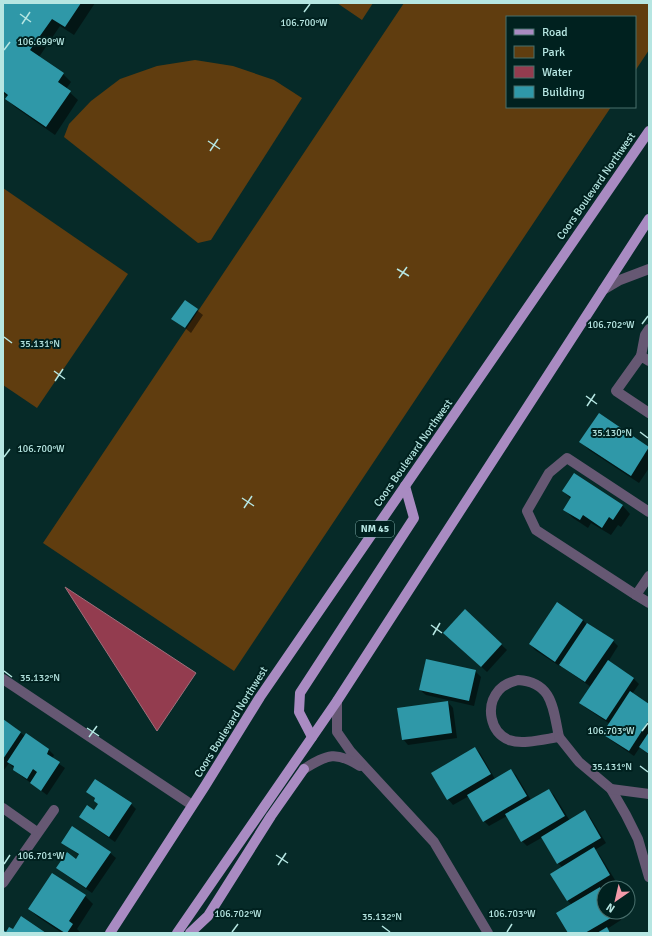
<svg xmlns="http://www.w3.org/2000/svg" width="652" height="936" font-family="Signika,sans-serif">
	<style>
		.green { fill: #603d0f }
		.water { fill: #933c4f; stroke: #9e6f7b }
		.shadow { fill: #0007 }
		.building { fill: #2f98a8 }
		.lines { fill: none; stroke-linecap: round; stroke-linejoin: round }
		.lane { stroke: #665873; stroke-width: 10 }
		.street { stroke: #665873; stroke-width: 10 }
		.primary { stroke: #a98bc2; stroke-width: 10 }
		.ticks { fill: none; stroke: #b6e6e2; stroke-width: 1.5 }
		.labels { text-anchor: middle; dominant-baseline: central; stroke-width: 4; stroke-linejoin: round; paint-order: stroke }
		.shield { fill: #00211f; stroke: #7faba8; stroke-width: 1 }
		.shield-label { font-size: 10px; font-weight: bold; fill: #b6e6e2 }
		.street-label { font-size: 11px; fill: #b6e6e2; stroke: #00211f }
		.ticks-label { font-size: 10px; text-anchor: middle; fill: #b6e6e2; stroke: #00211f; stroke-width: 4; stroke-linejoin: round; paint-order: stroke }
	</style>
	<rect width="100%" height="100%" fill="#062a28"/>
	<!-- green -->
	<g class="green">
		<path d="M337,3H373L362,20Z"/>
		<path d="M404,3H649V50L635,71V17H507V107H611L234,671L43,543Z"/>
		<path d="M195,60L233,66L274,80L302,98L211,240L198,243L64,137L69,124L91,101L120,79L157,66Z"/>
		<path d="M3,188L128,274L37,408L3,385Z"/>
	</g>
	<!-- water -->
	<path class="water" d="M65,587L196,673L157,731Z"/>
	<!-- shadow -->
	<g class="shadow">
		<path d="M3,3H95L74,35L60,26L39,57L63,74L71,82L66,89L78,100L55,135L15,107L7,99L8,97L3,93Z"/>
		<path d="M185,301L203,315L191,333L173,318Z"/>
		<path d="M599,415L649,448V468L639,483L589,450L581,442Z"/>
		<path d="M563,491L622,505L630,514L621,527L618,525L611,535L591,523L588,528L573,518L564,509L571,499Z"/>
		<path d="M465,611L507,650L487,672L450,638Z"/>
		<path d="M583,620L587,625L613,641L618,646L608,662L634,679L639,684L632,694L649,705V755L640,747L634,756L609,739L603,733L610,724L586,708L581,703L591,687L561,666V667L535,650L530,644Z"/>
		<path d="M475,671L481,677L474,706L426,695L420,690Z"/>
		<path d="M448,702L453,708L457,738L408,745L403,739Z"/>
		<path d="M3,721L25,736L26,735L49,750L54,755L52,759L65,768L47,795L20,775L9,763L4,770L3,769Z"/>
		<path d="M475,748L480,753L495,779L511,770L516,775L531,800L549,790L554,795L570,821L585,812L590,817L606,843L595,850L599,854L615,880L600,889L604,893V912H616L621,920L607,929L611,933H569L572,905L567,900L562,867L558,863L543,837L527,846L522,841L507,816L489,826L484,821L469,796L453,805L448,799Z"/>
		<path d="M87,792L131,804L136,809L115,842L86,822L80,817L94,811L99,804L96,799Z"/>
		<path d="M62,842L110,853L116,858L92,893L63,873L58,868L76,860L79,855Z"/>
		<path d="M85,896L93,904L77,929L81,933H62L38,917L29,909Z"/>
	</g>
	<!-- building -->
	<g class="building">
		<path d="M3,3H81L65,27L52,19L30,50L64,73L58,82L71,91L46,127L5,99L8,95L3,91Z"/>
		<path d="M185,300L198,309L185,328L171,319Z"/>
		<path d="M599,413L649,447L631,476L579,442Z"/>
		<path d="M574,473L623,505L613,520L609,517L602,528L583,515L580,520L563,510L571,497L562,491Z"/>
		<path d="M557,602L583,620L555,662L529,644Z"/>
		<path d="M465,609L502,644L481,667L443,633Z"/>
		<path d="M587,623L614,640L585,682L559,665Z"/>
		<path d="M426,659L476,670L469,701L419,690Z"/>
		<path d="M608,660L634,678L606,720L579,703Z"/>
		<path d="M630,691L649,704V720L629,751L602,734Z"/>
		<path d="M448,701L452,733L402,740L397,708Z"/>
		<path d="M3,719L21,732L3,759Z"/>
		<path d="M649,732V754L639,747Z"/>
		<path d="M26,733L49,749L47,754L60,762L41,791L30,783L37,772L33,769L27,779L13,770L14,766L7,762Z"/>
		<path d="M475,747L491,774L447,800L431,773Z"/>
		<path d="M511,769L527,796L483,822L467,795Z"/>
		<path d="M95,779L132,803L109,837L79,817L87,805L94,810L98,804L94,801L95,798L86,792Z"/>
		<path d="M549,789L565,816L521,842L505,814Z"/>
		<path d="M585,810L601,838L557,864L541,837Z"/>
		<path d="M72,826L111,852L86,888L56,868L67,852L76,859L79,854L61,843Z"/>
		<path d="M594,847L610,875L567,901L550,874Z"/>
		<path d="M52,873L86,895L69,921L73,924L67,933H65L28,909Z"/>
		<path d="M600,887L604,894V912H615L616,915L585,933H568L556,913Z"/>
		<path d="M21,916L46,933H3V930L6,932L9,927L13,929Z"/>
		<path d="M607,927L610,933H597Z"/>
	</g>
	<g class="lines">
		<!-- lane -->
		<g class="lane">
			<path d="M603,290L620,280L649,269"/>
			<path d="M641,356L645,335L649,329"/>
			<path d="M649,361L641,356L616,391L649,413"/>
			<path d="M649,512L567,458L549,473L527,511L536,530L636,595L649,576"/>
			<path d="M636,595L649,603"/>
			<path d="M3,679L192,805"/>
		</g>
		<!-- street -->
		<g class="street">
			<path d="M518,680C553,682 553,709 559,737C545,739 522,745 509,740C490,732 485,706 499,690C504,684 511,682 518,680Z"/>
			<path d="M337,701V732L351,752L434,842L488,933"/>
			<path d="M559,737L579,762L611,789L626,815L638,839L649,877"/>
			<path d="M304,769C328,754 336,751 360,766"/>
			<path d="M611,789L649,794"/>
			<path d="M3,808L37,832"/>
			<path d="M3,883L54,810"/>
		</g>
		<!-- primary -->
		<g class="primary">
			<path d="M312,737L299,712L300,693L414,518L405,486"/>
			<path d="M110,933L205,786L260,697L649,131"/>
			<path d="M177,933L337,701L649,219"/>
			<path d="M190,933L208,916L271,816L304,769"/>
		</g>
	</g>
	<!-- ticks -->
	<path class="ticks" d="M304,12L310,4M20,14L31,22M22,24L30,12M4,50L10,42M208,141L220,149M210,151L218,139M397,269L409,276M399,278L407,267M642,324L648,316M4,337L12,343M54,371L65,379M55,381L63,369M586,396L597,404M587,406L595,394M640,432L648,438M4,457L10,449M242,498L254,506M244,508L252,496M431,625L442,633M433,635L440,623M4,671L12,677M87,728L99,736M642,731L648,723M89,737L97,726M640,766L648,772M276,855L288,863M4,864L10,855M278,865L286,853M382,926L390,932M232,932L238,924M507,932L512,924"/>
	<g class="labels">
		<!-- shield labels -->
		<rect class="shield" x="356" y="521" width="38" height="16" rx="3"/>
		<g class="shield-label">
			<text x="375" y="529">NM 45</text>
		</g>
		<!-- street labels -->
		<g class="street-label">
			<text transform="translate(596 186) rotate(-55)">Coors Boulevard Northwest</text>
			<text transform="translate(413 453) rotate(-55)">Coors Boulevard Northwest</text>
			<text transform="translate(231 722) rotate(-58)">Coors Boulevard Northwest</text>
		</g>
	</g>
	<g class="ticks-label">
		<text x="304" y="26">106.700°W</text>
		<text x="41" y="45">106.699°W</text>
		<text x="611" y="328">106.702°W</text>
		<text x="40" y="347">35.131°N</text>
		<text x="612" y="436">35.130°N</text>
		<text x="41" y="452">106.700°W</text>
		<text x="40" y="681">35.132°N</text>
		<text x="611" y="734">106.703°W</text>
		<text x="612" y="770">35.131°N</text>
		<text x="41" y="859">106.701°W</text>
		<text x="238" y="917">106.702°W</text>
		<text x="512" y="917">106.703°W</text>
		<text x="382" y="920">35.132°N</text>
	</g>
	<!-- border -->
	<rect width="652" height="936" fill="none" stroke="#b6e6e2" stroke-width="8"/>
	<!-- legend -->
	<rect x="506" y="16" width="130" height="92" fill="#00211f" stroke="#49706d"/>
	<rect x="514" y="29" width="20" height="6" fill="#a98bc2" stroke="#49706d"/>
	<text x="542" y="36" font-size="12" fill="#b6e6e2">Road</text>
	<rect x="514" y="46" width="20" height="12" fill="#603d0f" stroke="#49706d"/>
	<text x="542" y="56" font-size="12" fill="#b6e6e2">Park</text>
	<rect x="514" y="66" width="20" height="12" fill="#933c4f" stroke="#49706d"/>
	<text x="542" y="76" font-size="12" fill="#b6e6e2">Water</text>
	<rect x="514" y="86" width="20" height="12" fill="#2f98a8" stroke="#49706d"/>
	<text x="542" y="96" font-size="12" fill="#b6e6e2">Building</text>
	<!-- north arrow -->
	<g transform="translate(616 900) rotate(214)"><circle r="19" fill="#00211f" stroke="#49706d"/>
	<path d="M0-3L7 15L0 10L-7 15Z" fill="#f39aa9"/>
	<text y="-6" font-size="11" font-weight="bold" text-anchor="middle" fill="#b6e6e2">N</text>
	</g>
</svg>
